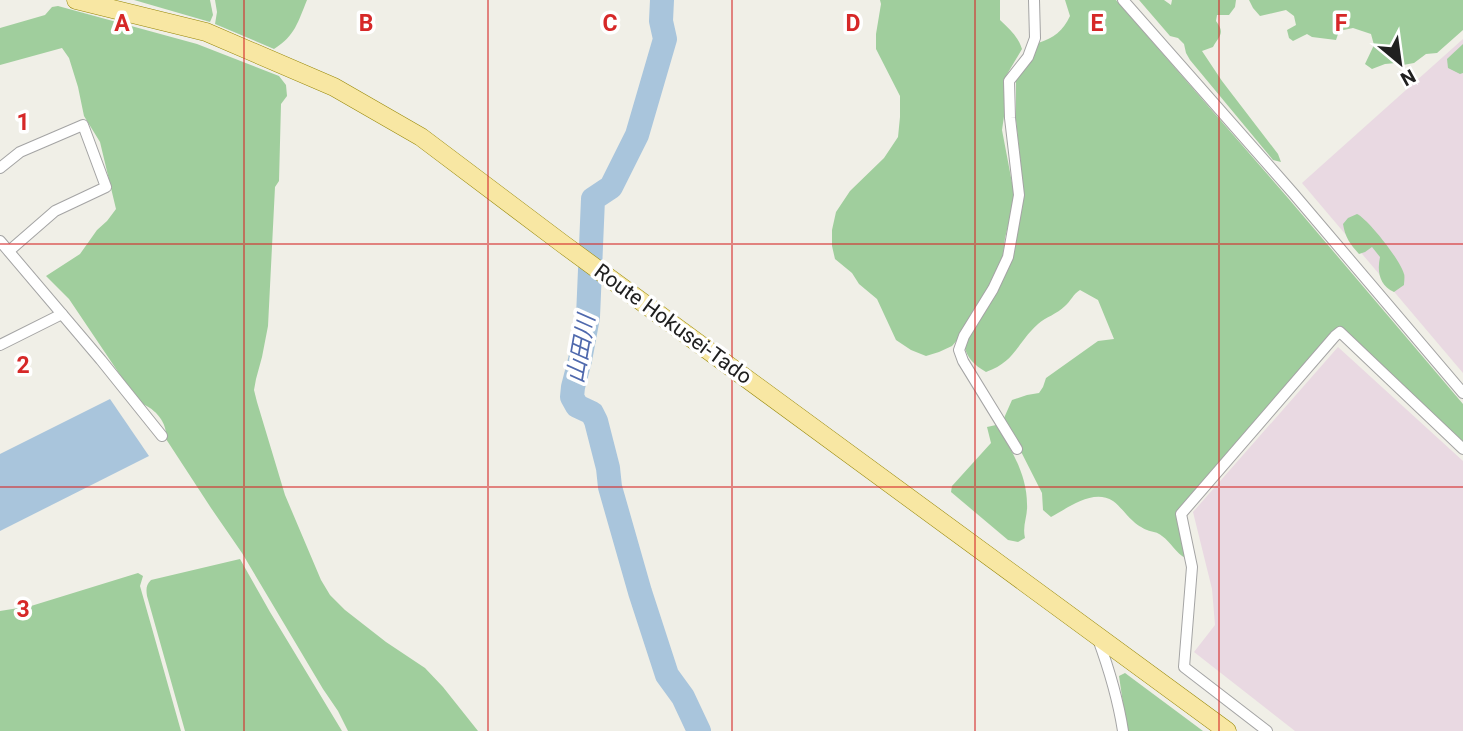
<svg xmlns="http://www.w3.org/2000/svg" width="1463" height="731" font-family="Roboto,'Noto Sans JP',sans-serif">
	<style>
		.industrial { fill: #e9d9e2 }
		.forest { fill: #a0ce9d }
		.water { fill: #a9c5dc }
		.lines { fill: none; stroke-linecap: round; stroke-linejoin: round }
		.river { stroke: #a9c5dc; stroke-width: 24 }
		.minor-casing { stroke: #a4a4a4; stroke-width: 12 }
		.primary-casing { stroke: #968706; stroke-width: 19 }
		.minor { stroke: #fff; stroke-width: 10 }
		.primary { stroke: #f8e7a3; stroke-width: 18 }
		.grid { fill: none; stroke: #d62828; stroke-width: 2; stroke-opacity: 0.55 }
		.labels { text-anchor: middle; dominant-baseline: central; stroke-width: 7; stroke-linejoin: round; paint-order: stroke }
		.street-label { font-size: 21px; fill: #202020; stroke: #fff }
		.water-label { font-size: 23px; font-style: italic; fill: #4f69ad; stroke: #fff }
		.grid-label { font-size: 23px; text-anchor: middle; font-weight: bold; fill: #d62828; stroke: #fff; stroke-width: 7; stroke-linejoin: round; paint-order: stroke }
	</style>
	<rect width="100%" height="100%" fill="#f0efe7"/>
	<!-- industrial -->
	<g class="industrial">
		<path d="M1463,39V373L1302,183Z"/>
		<path d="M1338,347L1463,461V731H1295L1194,652L1215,625L1212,589L1193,512Z"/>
	</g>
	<!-- forest -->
	<g class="forest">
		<path d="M134,0H210L213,15L210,22Z"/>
		<path d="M215,0H307C298,22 295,36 274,49L215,24L217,12Z"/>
		<path d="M880,0H1000V20C1009,29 1018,36 1022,49L1006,76V103L1002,130L1013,188L1014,202L1005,238L1003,256L990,285L959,338L952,346L939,352L926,356L911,350L896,340L877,299L859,284L852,273L835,259L832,246V230L836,212L850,191L884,158L898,137L900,117V96L876,49V34L881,4Z"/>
		<path d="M1065,0H1116L1288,198L1463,404V445L1340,327L1178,513L1186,558C1176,554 1171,542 1162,536C1158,532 1152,532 1147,530C1142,528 1136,524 1133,521C1126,515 1121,507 1113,501C1093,488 1068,508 1051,517L1043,510L1042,493L1004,418L1012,400L1027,395L1039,393L1043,387L1046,378L1098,341L1114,339L1098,300L1080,290C1073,294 1071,301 1065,306C1057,314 1046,317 1038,324C1016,344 1016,361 986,372C974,365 967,358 964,345L1016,240L1023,204V185L1016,120V79L1038,43C1054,38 1063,31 1070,16Z"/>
		<path d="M1139,0H1164L1171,5L1172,0H1236L1235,7L1229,15H1217L1216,21C1225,33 1220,35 1213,47L1202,51L1222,81L1278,154L1281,162L1273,160L1190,60L1186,53L1184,44L1178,38L1170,36Z"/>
		<path d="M1249,0H1463V30L1437,53L1426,54L1414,63L1403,65L1396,63L1385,64L1372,69L1365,64L1374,45L1371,34L1353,28L1339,31L1336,40L1312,37L1307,34L1293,41L1289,38L1287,30L1296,25L1294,16L1286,10L1260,16L1253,8Z"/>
		<path d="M58,6L197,44L279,76L286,85L287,96L281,104L279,181L275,187L268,326L262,357L256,379L254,390L257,402L285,495L321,580L330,595L345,610L386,642L425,668L443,687L478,731H348L338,711L323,689L242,553L211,508L166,439C168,422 154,407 139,403L69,299L46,276L80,254L97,230L107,221L116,209L100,142L84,116L78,87L69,58L62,48L0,65V28L45,15L52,7Z"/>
		<path d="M1463,44V73L1460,74L1448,68L1447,59Z"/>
		<path d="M1357,214C1368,219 1401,261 1404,274C1405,276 1404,283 1404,285L1394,292C1379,285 1377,271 1380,257L1372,247L1365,252L1359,254C1350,244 1345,237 1343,224L1348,218Z"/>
		<path d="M996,425C1011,448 1027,475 1027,504C1028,516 1022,525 1025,538L1018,542L1008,540L951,492L952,486L991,443L987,427Z"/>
		<path d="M240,559L270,612L342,731H185L147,596C146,589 146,585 151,580Z"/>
		<path d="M138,573L143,576L140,586L181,731H0V611L31,606Z"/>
		<path d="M1125,673L1203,731H1127L1119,676Z"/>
	</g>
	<!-- water -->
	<path class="water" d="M110,399L149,456L0,531V454Z"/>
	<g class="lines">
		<!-- river -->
		<path class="river" d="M662,0L661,21L665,39L637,135L611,187L593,199L588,317L580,360L573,387L572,397L577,406L592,413L596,421L608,468L610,487L640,592L667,675L683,697L699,731"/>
		<defs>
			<g id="minor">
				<path d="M1123,0L1293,193L1463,393"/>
				<path d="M0,168L20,152L83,125L106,187L55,211L9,251"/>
				<path d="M0,241L101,360L162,436"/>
				<path d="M0,345L62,314"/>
				<path d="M1017,449L963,361L959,350L964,336L993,289L1008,257L1019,195L1010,118L1009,81L1028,57L1035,38L1034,0"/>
				<path d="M1098,639C1109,669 1118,699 1123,731"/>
				<path d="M1267,731L1184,667L1192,567L1181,514L1335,336L1340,332L1463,449"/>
			</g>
			<path id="primary" d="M76,0L206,32L334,87L421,137L563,244L1227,731"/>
		</defs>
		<!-- minor casing -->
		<use href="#minor" class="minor-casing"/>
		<!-- primary casing -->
		<use href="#primary" class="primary-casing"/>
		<!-- minor -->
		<use href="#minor" class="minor"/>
		<!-- primary -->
		<use href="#primary" class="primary"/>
	</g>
	<!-- grid -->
	<path class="grid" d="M244,0V731M488,0V731M732,0V731M975,0V731M1219,0V731M0,244H1463M0,487H1463"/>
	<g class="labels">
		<!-- street labels -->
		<g class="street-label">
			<text transform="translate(673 324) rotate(36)">Route Hokusei-Tado</text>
		</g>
		<!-- water labels -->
		<g class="water-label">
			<text transform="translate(581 349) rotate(-80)">山田川</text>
		</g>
	</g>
	<g class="grid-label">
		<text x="122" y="31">A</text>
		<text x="366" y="31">B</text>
		<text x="610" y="31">C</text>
		<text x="853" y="31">D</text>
		<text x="1097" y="31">E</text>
		<text x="1341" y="31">F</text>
		<text x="23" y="130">1</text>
		<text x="23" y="373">2</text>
		<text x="23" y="617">3</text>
	</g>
	<!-- north arrow -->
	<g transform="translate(1400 63) rotate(151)" stroke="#ffffff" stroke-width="5" paint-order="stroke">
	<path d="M0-5L12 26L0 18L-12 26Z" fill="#202020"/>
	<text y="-10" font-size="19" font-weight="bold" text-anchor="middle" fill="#202020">N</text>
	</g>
</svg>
